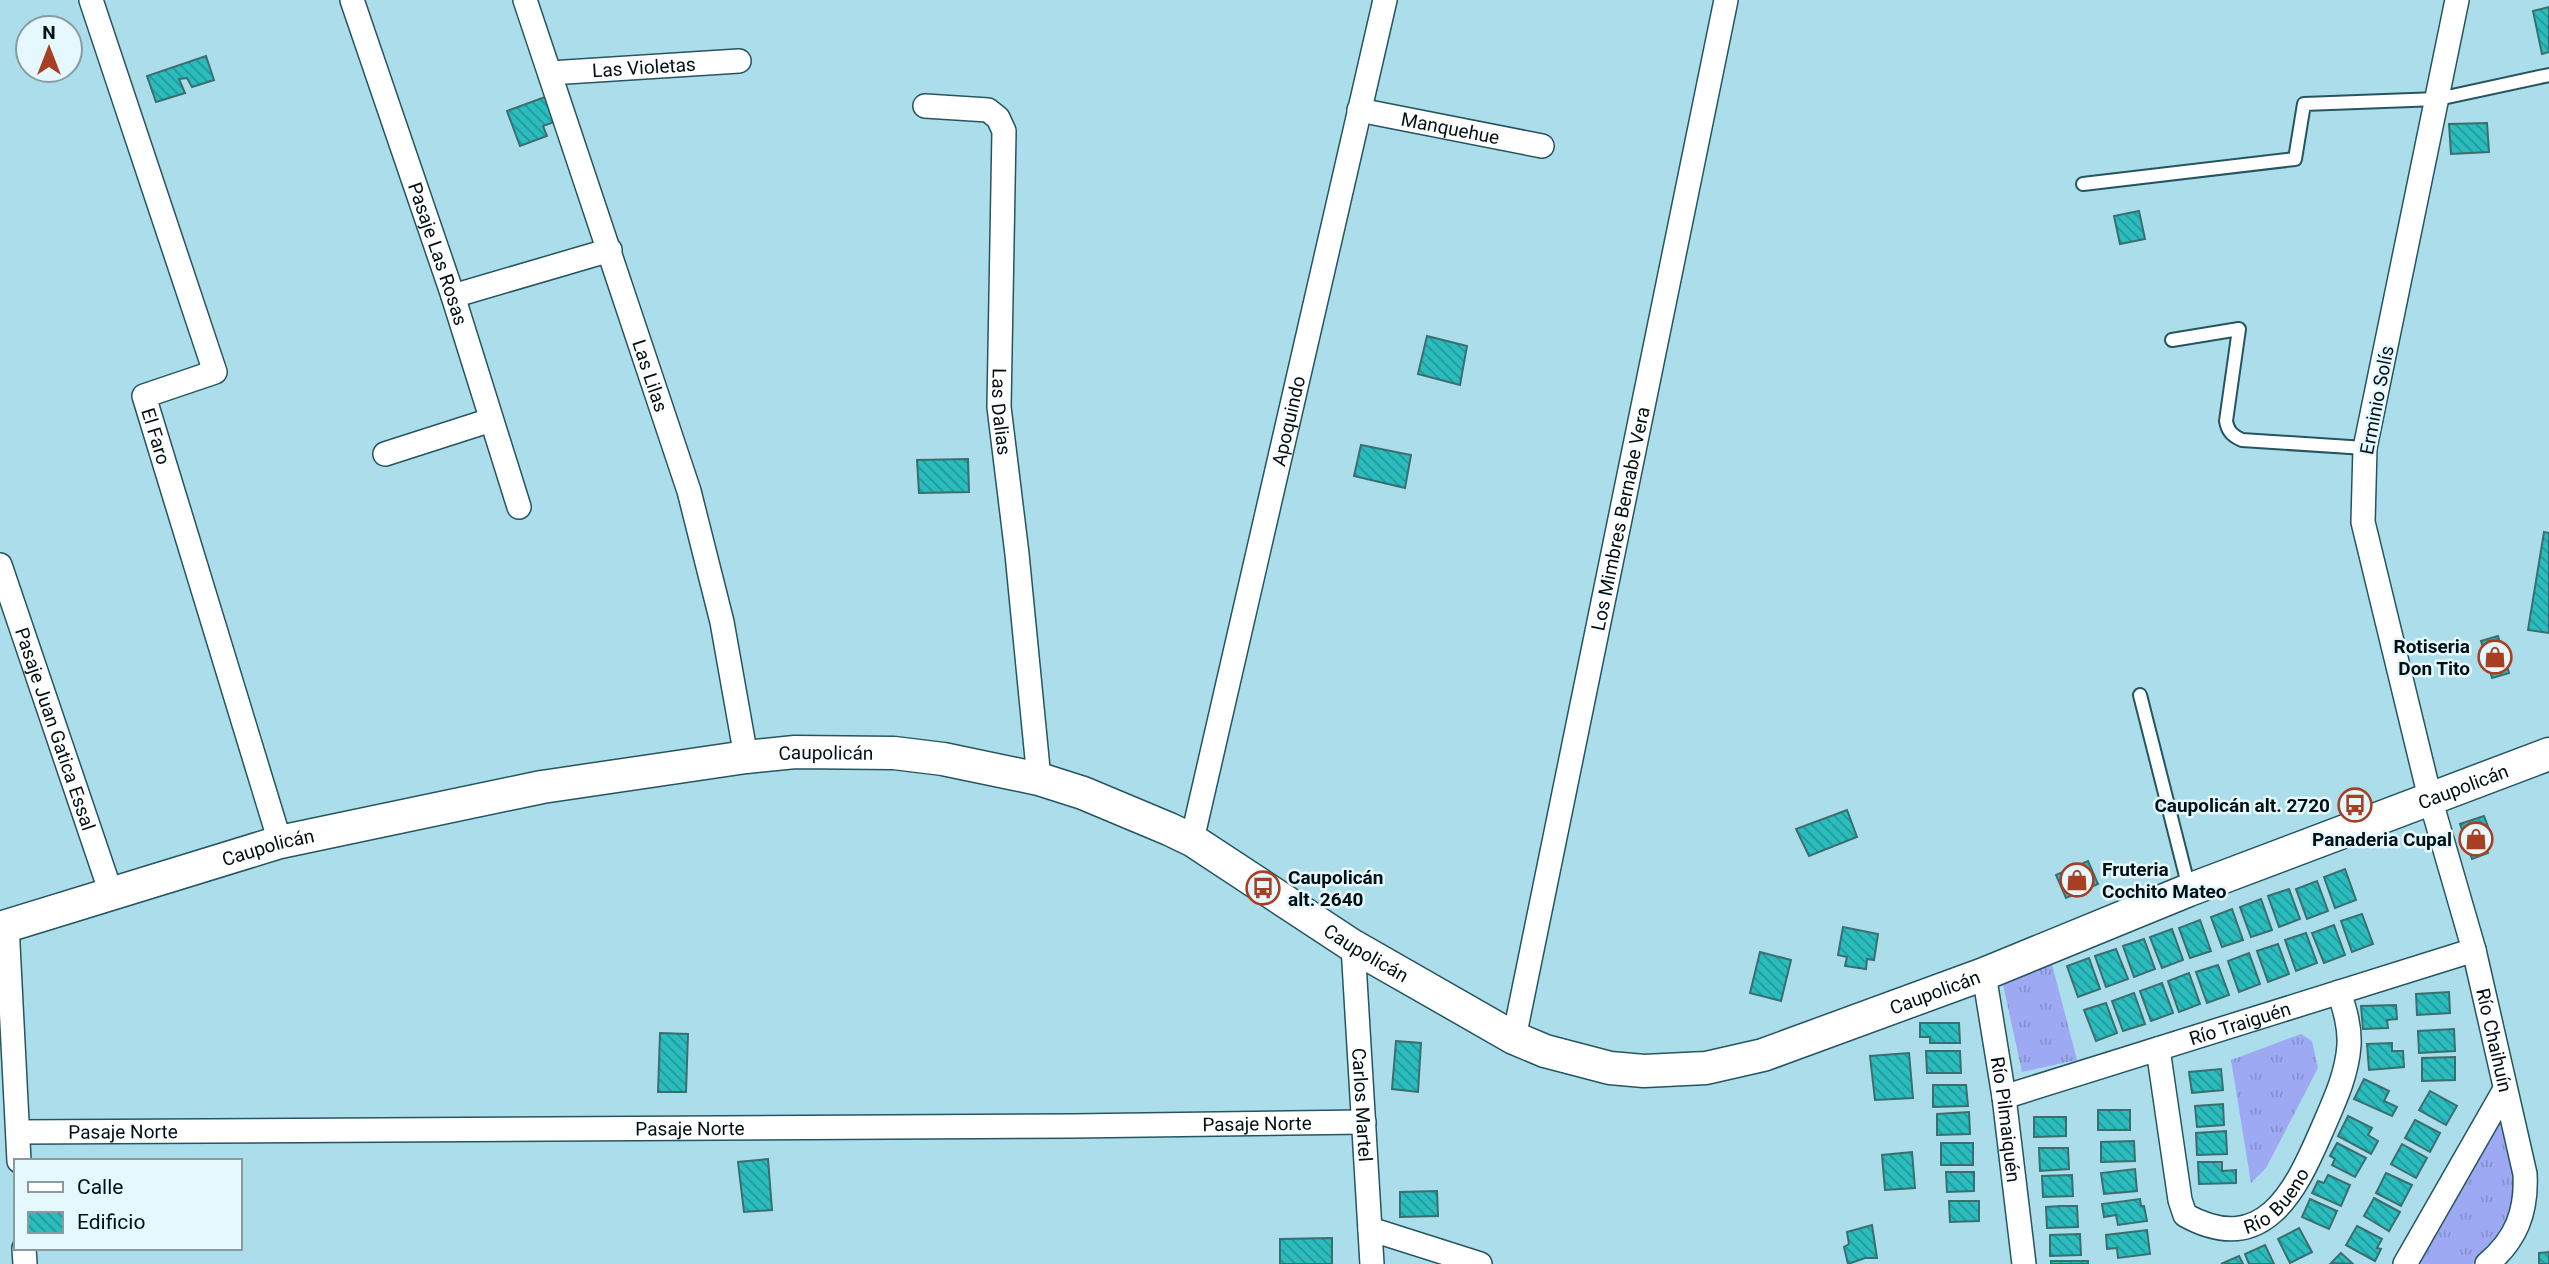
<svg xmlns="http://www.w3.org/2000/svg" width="2549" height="1264" font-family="Roboto,sans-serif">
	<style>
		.grass { fill: url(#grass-tufts) }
		.building { fill: url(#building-back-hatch); stroke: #3b6e6e; stroke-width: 2 }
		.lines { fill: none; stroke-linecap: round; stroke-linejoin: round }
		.lane-casing { stroke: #255560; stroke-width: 16 }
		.street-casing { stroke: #255560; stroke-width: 26 }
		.secondary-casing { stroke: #255560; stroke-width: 35 }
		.lane { stroke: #fff; stroke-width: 12 }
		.street { stroke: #fff; stroke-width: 23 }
		.secondary { stroke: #fff; stroke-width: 32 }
		.labels { text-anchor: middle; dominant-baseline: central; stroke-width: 5; stroke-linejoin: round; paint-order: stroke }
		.street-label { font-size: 19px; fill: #011015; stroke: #e4f8fd }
		.poi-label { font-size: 19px; font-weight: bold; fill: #011015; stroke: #e4f8fd; text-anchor: end }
	</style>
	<defs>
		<pattern id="grass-tufts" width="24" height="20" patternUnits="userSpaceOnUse" patternTransform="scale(1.75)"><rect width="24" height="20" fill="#9daaf3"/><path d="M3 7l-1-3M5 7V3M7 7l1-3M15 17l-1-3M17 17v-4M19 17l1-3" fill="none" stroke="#8591cf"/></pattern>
		<pattern id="building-back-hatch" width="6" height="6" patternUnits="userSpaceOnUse" patternTransform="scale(1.75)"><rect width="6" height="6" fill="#2bbcbe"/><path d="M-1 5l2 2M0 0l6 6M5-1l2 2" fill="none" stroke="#229799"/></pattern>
	</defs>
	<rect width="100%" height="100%" fill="#abddea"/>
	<!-- grass -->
	<g class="grass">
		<path d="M2052,964L2077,1060L2022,1072L2002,980Z"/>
		<path d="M2301,1034L2312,1041L2318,1068L2266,1168L2251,1183L2231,1060Z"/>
		<path d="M2501,1108L2517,1173L2513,1216L2486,1255L2472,1264H2413Z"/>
	</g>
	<!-- building -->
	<g class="building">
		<path d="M2549,7V52L2542,54L2533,11Z"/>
		<path d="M206,56L214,80L192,87L187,78L179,79L185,93L156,102L147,76Z"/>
		<path d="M545,97L554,122L543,126L547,136L520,146L507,111Z"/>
		<path d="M2487,123L2489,152L2451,154L2449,124Z"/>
		<path d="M2139,211L2145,239L2120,244L2114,216Z"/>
		<path d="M1427,336L1467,346L1460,385L1418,374Z"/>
		<path d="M1361,445L1411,455L1405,488L1354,476Z"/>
		<path d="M968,459L969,492L919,493L917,460Z"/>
		<path d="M2544,532L2549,533V633L2528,630Z"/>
		<path d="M2498,636L2509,673L2492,678L2481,641Z"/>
		<path d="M1847,810L1857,837L1809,856L1796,829Z"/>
		<path d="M2484,816L2492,837L2484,840L2488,853L2472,859L2460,824Z"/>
		<path d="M2088,861L2098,884L2066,898L2056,875Z"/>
		<path d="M2345,869L2356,900L2335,908L2324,877Z"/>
		<path d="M2317,881L2328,911L2307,919L2296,889Z"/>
		<path d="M2289,889L2300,919L2279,927L2268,896Z"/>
		<path d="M2261,899L2272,930L2251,937L2240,907Z"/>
		<path d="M2232,909L2243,940L2222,947L2211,917Z"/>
		<path d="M2362,914L2373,944L2352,952L2341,921Z"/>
		<path d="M2200,920L2211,951L2190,958L2179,928Z"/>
		<path d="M2334,925L2345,955L2324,963L2312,933Z"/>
		<path d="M1843,927L1878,934L1874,960L1867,959L1866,969L1845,966L1847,957L1838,955Z"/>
		<path d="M2172,929L2183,960L2162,968L2150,937Z"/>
		<path d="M2306,933L2317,963L2296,971L2285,940Z"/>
		<path d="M2144,939L2155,969L2134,977L2123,946Z"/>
		<path d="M2278,944L2289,974L2268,982L2257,951Z"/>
		<path d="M2116,949L2128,979L2106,987L2095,956Z"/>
		<path d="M1760,952L1791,960L1781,1001L1750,993Z"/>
		<path d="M2249,953L2260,984L2239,992L2228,961Z"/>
		<path d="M2089,958L2100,989L2078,997L2067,966Z"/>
		<path d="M2218,965L2229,995L2207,1003L2196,972Z"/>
		<path d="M2189,973L2200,1004L2179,1012L2168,981Z"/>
		<path d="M2162,983L2173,1013L2151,1021L2140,991Z"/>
		<path d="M2449,992L2450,1013L2417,1015L2416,994Z"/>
		<path d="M2134,993L2145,1024L2123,1031L2112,1001Z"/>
		<path d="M2106,1003L2117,1033L2096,1041L2084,1010Z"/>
		<path d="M2396,1005L2397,1019L2387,1020L2388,1028L2363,1029L2361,1006Z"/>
		<path d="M1920,1023H1959L1960,1043H1930V1037H1920Z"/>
		<path d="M2454,1029L2455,1051L2419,1053L2418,1031Z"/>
		<path d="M660,1033L688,1034L686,1092H658Z"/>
		<path d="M1396,1041L1421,1043L1418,1092L1392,1089Z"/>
		<path d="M2392,1043V1051H2403L2404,1067L2369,1070L2367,1044Z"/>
		<path d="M1926,1051H1960L1961,1073H1927Z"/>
		<path d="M1909,1053L1913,1098L1875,1100L1870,1056Z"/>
		<path d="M2455,1057V1080L2422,1081V1058Z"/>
		<path d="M2221,1069L2223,1090L2192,1093L2189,1072Z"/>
		<path d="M2364,1079L2389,1091L2384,1101L2397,1107L2392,1116L2354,1099Z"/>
		<path d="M1933,1085H1966L1968,1106L1933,1107Z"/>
		<path d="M2430,1091L2457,1106L2446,1125L2419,1110Z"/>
		<path d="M2223,1104L2224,1125L2197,1127L2195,1106Z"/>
		<rect x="2098" y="1110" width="32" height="20"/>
		<path d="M1969,1112L1970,1134L1937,1135V1114Z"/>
		<path d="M2348,1116L2372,1128L2368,1135L2378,1141L2371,1154L2338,1136Z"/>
		<path d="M2034,1117H2066V1136L2034,1137Z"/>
		<path d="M2415,1120L2440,1133L2430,1152L2405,1138Z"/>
		<path d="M2226,1131L2227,1154L2197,1155L2196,1133Z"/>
		<path d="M2134,1141L2135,1161L2101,1162V1142Z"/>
		<rect x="1941" y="1143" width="32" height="22"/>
		<path d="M2337,1143L2366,1158L2355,1177L2332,1165L2335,1159L2330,1156Z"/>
		<path d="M2402,1144L2427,1158L2416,1178L2391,1164Z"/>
		<path d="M2039,1148H2068L2069,1169L2040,1171Z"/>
		<path d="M1912,1152L1915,1188L1885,1190L1882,1155Z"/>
		<path d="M768,1159L772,1210L744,1212L738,1162Z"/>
		<path d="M2198,1162H2222V1171L2236,1170V1183L2199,1184Z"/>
		<path d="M2135,1169L2137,1191L2104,1194L2101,1173Z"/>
		<path d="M1946,1172H1974V1191L1947,1192Z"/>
		<path d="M2386,1173L2412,1185L2401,1206L2376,1193Z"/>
		<path d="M2072,1175L2073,1196L2043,1197L2042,1176Z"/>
		<path d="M2328,1175L2350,1185L2341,1206L2312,1193L2318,1181L2324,1183Z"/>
		<path d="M1437,1191L1438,1216L1400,1217V1192Z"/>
		<path d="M2374,1198L2400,1212L2389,1231L2364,1216Z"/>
		<path d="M2140,1199L2141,1206H2144L2147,1221L2118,1225L2116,1215L2104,1217L2102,1204Z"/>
		<path d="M2310,1199L2337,1211L2329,1229L2302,1217Z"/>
		<path d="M1949,1201H1979V1221L1950,1222Z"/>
		<path d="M2061,1206H2077L2078,1227L2047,1228L2046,1207Z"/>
		<path d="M1872,1225L1877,1258H1865L1848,1264L1844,1247L1849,1244L1847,1232Z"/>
		<path d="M2357,1226L2382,1239L2377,1248L2381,1249L2375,1261L2346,1245Z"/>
		<path d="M2299,1228L2312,1252L2290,1263L2278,1239Z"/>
		<path d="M2147,1230L2150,1254L2118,1258L2117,1248L2107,1249L2106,1235Z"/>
		<path d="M2080,1234L2081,1255L2050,1256V1235Z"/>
		<path d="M1332,1238V1264H1280V1239Z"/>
		<path d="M2265,1245L2274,1264H2249L2245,1254Z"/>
		<path d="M2549,1252V1264H2539V1253Z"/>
		<path d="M2341,1253L2353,1264L2331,1263Z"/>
		<path d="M2239,1256L2243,1264H2221Z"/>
		<rect x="2051" y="1261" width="37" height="3"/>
	</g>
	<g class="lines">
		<defs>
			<g id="lane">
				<path d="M2083,184L2295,159L2304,104L2438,99L2549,75"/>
				<path d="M2172,340L2239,329L2226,421C2228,432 2233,436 2242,440L2365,448"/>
				<path d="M2140,695L2189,888"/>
			</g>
			<g id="street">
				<path id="s1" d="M91,0L215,372L144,396L280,842"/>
				<path id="s2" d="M352,0L453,296L519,507"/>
				<path id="s3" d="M525,0L689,491L722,622L746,757"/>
				<path id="s4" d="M2457,0L2365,448L2363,522L2430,798L2474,950L2525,1174C2527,1212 2516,1240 2487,1264"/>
				<path id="s5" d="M550,73L739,61"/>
				<path id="s6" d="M925,106L988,110L998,118L1004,131L999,407L1017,554L1039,779"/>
				<path id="s7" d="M1359,110L1542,146"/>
				<path d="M453,296L610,250"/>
				<path d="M385,454L491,420"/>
				<path id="s8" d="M0,565L111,893"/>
				<path id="s9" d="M1192,840L1385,0"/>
				<path d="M7,925L19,1161"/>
				<path id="s10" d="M1353,946L1372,1264"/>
				<path id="s11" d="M1984,974L2004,1097L2024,1264"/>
				<path id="s12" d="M1514,1038L1726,0"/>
				<path id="s13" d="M2158,1049L2180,1200L2185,1215C2263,1258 2295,1192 2321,1132C2333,1104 2347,1076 2349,1045C2350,1027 2345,1010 2339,992"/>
				<path id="s14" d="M2004,1097L2474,950"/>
				<path id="s15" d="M18,1132L1073,1126L1364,1122"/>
				<path d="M1370,1229L1480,1264"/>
				<path d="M24,1248L25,1264"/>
				<path d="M2405,1264L2504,1091"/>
			</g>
			<g id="secondary">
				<path id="s16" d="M0,928L280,842L542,787L746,757L795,752L894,753L943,759L1039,779L1083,793L1169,829L1192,840L1353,946L1514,1038L1545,1051L1610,1068L1644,1071L1706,1068L1763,1055L1984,974L2189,890L2549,754"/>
			</g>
		</defs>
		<!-- lane casing -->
		<use href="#lane" class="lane-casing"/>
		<!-- street casing -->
		<use href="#street" class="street-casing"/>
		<!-- secondary casing -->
		<use href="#secondary" class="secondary-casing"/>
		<!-- lane -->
		<use href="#lane" class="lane"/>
		<!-- street -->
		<use href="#street" class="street"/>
		<!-- secondary -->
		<use href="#secondary" class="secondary"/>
	</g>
	<!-- icons -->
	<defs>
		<symbol id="shop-ring" viewBox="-11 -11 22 22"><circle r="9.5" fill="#e4f8fd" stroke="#a83f23" stroke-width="1.5"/><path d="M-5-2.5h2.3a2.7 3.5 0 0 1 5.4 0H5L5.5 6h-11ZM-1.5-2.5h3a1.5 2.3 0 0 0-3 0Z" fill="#a83f23"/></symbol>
		<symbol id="bus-ring" viewBox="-11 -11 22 22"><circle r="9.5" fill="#e4f8fd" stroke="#a83f23" stroke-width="1.5"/><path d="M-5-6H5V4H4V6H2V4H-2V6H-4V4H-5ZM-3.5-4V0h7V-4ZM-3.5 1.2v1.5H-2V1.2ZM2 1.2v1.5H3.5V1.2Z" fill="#a83f23"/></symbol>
	</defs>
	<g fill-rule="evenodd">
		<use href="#shop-ring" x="2476" y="638" width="38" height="38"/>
		<use href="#bus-ring" x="2336" y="786" width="38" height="38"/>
		<use href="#shop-ring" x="2457" y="820" width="38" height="38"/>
		<use href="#shop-ring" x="2058" y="861" width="38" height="38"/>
		<use href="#bus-ring" x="1244" y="869" width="38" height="38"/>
	</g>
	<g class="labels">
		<!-- street labels -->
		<g class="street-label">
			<text stroke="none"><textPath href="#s5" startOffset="94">Las Violetas</textPath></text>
			<text stroke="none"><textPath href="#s7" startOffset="93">Manquehue</textPath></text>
			<text stroke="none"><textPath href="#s2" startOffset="268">Pasaje Las Rosas</textPath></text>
			<text stroke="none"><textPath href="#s3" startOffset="396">Las Lilas</textPath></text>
			<text transform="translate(2377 400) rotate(-79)">Erminio Solís</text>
			<text stroke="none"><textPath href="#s6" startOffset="371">Las Dalias</textPath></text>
			<text stroke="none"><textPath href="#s9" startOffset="430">Apoquindo</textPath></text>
			<text stroke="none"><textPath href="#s1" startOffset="509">El Faro</textPath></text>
			<text stroke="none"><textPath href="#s12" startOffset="530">Los Mimbres Bernabe Vera</textPath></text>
			<text stroke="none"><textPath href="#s8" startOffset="173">Pasaje Juan Gatica Essal</textPath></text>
			<text stroke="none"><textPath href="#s16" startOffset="847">Caupolicán</textPath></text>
			<text stroke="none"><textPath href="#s16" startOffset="2611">Caupolicán</textPath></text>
			<text stroke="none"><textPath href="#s16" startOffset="280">Caupolicán</textPath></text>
			<text stroke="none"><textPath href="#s16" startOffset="1435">Caupolicán</textPath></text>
			<text stroke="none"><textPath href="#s16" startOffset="2044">Caupolicán</textPath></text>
			<text stroke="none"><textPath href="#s14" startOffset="247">Río Traiguén</textPath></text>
			<text stroke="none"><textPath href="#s4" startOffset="1066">Río Chaihuín</textPath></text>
			<text stroke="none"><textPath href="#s10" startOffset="159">Carlos Martel</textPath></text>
			<text stroke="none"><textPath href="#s11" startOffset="147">Río Pilmaiquén</textPath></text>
			<text stroke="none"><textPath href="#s15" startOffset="1239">Pasaje Norte</textPath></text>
			<text stroke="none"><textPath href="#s15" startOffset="672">Pasaje Norte</textPath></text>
			<text stroke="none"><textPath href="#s15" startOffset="105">Pasaje Norte</textPath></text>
			<text stroke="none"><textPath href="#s13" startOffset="273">Río Bueno</textPath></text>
		</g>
		<!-- poi labels -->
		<g class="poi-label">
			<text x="2470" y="646">Rotiseria<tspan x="2470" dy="22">Don Tito</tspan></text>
			<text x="2330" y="805">Caupolicán alt. 2720</text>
			<text x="2452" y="839">Panaderia Cupal</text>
			<text x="2102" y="869" text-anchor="start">Fruteria<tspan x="2102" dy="22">Cochito Mateo</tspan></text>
			<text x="1288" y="877" text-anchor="start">Caupolicán<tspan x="1288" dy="22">alt. 2640</tspan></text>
		</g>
	</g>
	<!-- legend -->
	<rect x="14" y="1159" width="228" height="91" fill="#e4f8fd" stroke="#899ba0" stroke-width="2"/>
	<rect x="28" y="1182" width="35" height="10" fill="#ffffff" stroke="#899ba0" stroke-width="2"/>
	<text x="77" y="1194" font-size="21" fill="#011015">Calle</text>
	<rect x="28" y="1212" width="35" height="21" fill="url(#building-back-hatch)" stroke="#899ba0" stroke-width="2"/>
	<text x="77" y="1229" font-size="21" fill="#011015">Edificio</text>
	<!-- north arrow -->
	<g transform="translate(49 49)"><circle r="33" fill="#e4f8fd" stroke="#899ba0" stroke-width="2"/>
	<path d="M0-5L12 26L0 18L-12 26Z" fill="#a83f23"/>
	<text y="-10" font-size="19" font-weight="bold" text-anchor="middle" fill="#011015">N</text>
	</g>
</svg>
